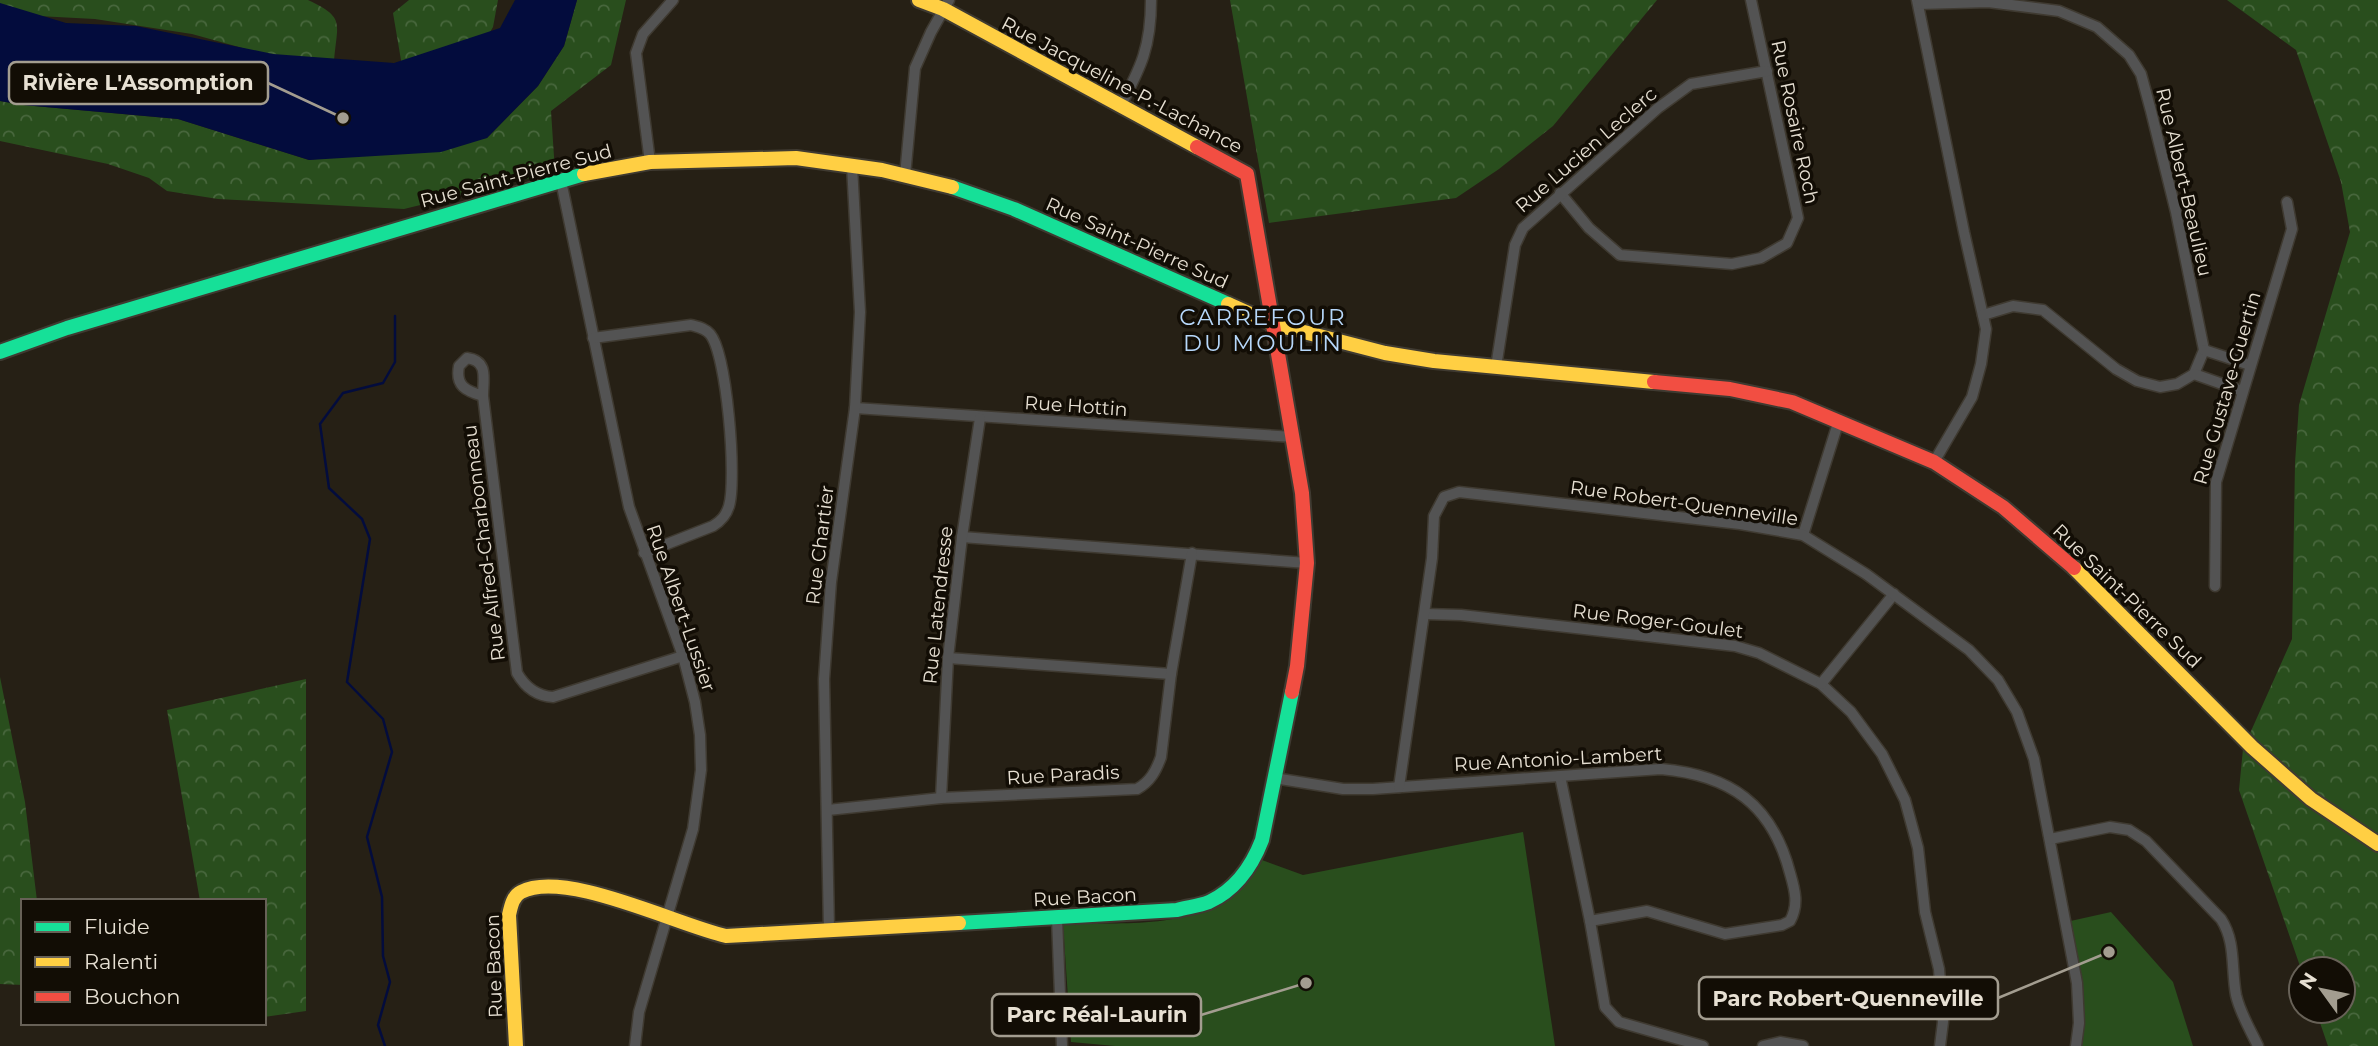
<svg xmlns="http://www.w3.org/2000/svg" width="2378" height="1046" font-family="Montserrat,sans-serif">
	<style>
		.forest { fill: url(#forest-crowns) }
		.park { fill: #294e1d }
		.water { fill: #030c3d }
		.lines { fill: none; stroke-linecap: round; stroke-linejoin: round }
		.stream { stroke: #030c3d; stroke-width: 2.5 }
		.street-casing { stroke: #3f3a31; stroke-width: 13 }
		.fast-casing { stroke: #3f3a31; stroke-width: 18 }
		.slow-casing { stroke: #3f3a31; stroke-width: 18 }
		.jam-casing { stroke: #3f3a31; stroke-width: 18 }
		.street { stroke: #535353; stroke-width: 10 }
		.fast { stroke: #16e098; stroke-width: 14 }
		.slow { stroke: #ffcf43; stroke-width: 14 }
		.jam { stroke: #f24e42; stroke-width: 14 }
		.labels { text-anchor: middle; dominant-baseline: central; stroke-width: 7; stroke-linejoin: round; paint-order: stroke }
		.street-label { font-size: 19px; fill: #e7e0d3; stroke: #120d05 }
		.quarter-label { font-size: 23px; letter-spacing: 2px; fill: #b6d7fa; stroke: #120d05 }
		.leader { fill: none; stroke: #a39d90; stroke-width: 2.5 }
		.callout-dot { fill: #a39d90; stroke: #120d05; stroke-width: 2.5 }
		.callout { fill: #120d05; stroke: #a39d90; stroke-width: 2.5 }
		.callout-label { font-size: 21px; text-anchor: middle; font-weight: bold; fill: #e7e0d3 }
	</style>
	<defs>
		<pattern id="forest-crowns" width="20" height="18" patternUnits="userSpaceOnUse" patternTransform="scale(1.75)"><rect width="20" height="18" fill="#294e1d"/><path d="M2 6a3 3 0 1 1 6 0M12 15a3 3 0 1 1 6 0" fill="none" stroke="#48673d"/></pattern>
	</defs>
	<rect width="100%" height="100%" fill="#262015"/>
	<!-- forest -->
	<g class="forest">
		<path d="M0,0H308C346,18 337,22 334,61L264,54L192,34L95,19L0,14Z"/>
		<path d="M409,0H498L493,27L479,51L402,66L393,13Z"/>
		<path d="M577,0H626L611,65L551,111L555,172L404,209L218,199L167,191L149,178L108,164L0,141V101L23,105L178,119L309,160L487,138L538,86L564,46Z"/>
		<path d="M1230,0H1657L1553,126L1499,169L1456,198L1269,223Z"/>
		<path d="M2227,0H2378V1046H2328L2316,1011H2343V969H2301L2239,790L2243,749L2292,639L2295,463L2299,405L2350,232L2341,182L2296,50Z"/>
		<path d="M0,677L25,802L37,901H23V985L0,984Z"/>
		<path d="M306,679V1011L264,1017V901H200L167,710Z"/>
	</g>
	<!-- park -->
	<g class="park">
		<path d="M1523,832L1555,1046H1115L1071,1042L1063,924C1123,922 1196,931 1243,886C1251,879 1256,869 1262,860L1303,875Z"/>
		<path d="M2111,912L2173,982L2193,1046H2076L2079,1023L2066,922Z"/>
	</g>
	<!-- water -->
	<path class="water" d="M515,0H577L564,46L538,86L487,138L441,152L309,160L178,119L23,105L0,101V3L66,23L136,26L273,54L394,63L500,28Z"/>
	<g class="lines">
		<!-- stream -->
		<path class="stream" d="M385,1046L378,1025L390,982L383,956L382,897L367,837L392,752L383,719L347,682L370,539L362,519L329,488L320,424L343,393L383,383L395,362V316"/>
		<defs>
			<g id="street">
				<path d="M1917,0L1964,232L1986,329L1981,364L1972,397L1934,462"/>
				<path d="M1919,4L1988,2L2059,11L2097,27L2129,55L2141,74L2151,111L2176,212L2204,350L2194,374L2177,384L2160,387L2137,381L2116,369L2043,310L2013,306L1983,315"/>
				<path d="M1120,107C1141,67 1151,47 1151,0"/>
				<path d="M650,162L636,53L643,34L673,0"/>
				<path d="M905,176L915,68L931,32L949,0"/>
				<path d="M561,181L629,507L683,656L695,702L700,735L701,770L693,829L639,1012L635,1046"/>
				<path d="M1560,193L1589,228L1620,255L1732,264L1761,258L1787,243L1798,218L1751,0"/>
				<path d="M593,338L691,325C698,327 705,328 710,334C727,354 737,479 729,506C726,516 721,521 713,526L644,553"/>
				<path d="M2204,350L2250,365"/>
				<path d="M1496,367L1515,245L1523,228L1658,108L1691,84L1767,71"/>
				<path d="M2194,374L2242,391"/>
				<path d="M483,396C466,391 455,386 459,366L467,358C489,361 483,379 483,396L517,673C525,687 536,696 553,697L683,656"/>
				<path d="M855,408L1294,437"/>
				<path d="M1803,535L1839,420"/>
				<path d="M962,537L1307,563"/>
				<path d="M2215,586L2216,482L2292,229L2287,202"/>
				<path d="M1425,614L1461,615L1735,646L1759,653L1821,684L1851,712L1882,754L1905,800L1918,848L1925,912L1939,969L1943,1022L1940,1046"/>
				<path d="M948,658L1171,674"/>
				<path d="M1821,684L1894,594"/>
				<path d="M1560,776L1590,921L1605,1007L1619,1022L1703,1046"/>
				<path d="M1274,778L1343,789H1373L1661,769C1730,775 1772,804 1790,873C1795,890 1799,905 1790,921L1782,925L1725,934L1647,911L1590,921"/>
				<path d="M1399,787L1432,558L1434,516L1444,497L1459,492L1740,524L1803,535L1866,574L1969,650L1998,680L2017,712L2034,759L2077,983L2079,1023L2076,1046"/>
				<path d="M941,798L948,658L962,537L980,418"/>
				<path d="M828,810L941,798L1137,789C1150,782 1156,771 1161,757L1171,674L1192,553"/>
				<path d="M2050,839L2110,827L2129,830L2146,841L2221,919C2236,942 2231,968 2236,995C2240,1013 2250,1029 2258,1046"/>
				<path d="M1057,918L1062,1046"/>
				<path d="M829,929L824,679L831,582L855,408L860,312L852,166"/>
				<path d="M1763,1046L1780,1042L1803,1046"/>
			</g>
			<g id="fast">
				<path d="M952,187L1014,209L1228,304"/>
				<path d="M0,352L67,328L584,174"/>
				<path d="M959,923L1177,910C1188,907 1199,906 1209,902C1235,890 1252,866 1262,840L1292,692"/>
			</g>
			<g id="slow">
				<path d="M919,0L943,9L1197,147"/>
				<path d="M584,174L650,162L796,158L882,170L952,187"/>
				<path d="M1228,304L1273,324L1385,353L1434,361L1654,382"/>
				<path d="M2074,568L2252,747L2311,799L2378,844"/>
				<path d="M516,1046L509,915C511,906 513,896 521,892C565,869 677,925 726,936L959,923"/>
			</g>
			<g id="jam">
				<path d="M1197,147L1247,174L1302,493L1307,563L1297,666L1292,692"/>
				<path d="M1654,382L1730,389L1792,402L1934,462L2003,507L2074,568"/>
			</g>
		</defs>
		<!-- street casing -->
		<use href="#street" class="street-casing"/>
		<!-- fast casing -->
		<use href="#fast" class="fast-casing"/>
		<!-- slow casing -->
		<use href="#slow" class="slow-casing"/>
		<!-- jam casing -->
		<use href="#jam" class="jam-casing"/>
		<!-- street -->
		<use href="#street" class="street"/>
		<!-- fast -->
		<use href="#fast" class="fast"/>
		<!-- slow -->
		<use href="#slow" class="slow"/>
		<!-- jam -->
		<use href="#jam" class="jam"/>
	</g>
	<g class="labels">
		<!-- street labels -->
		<g class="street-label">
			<text transform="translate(1122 85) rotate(28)">Rue Jacqueline-P.-Lachance</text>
			<text transform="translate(1795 122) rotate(78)">Rue Rosaire Roch</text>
			<text transform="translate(1586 150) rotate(-41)">Rue Lucien Leclerc</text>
			<text transform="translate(516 176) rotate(-15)">Rue Saint-Pierre Sud</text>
			<text transform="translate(2184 182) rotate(77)">Rue Albert-Beaulieu</text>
			<text transform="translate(1137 243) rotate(24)">Rue Saint-Pierre Sud</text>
			<text transform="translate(2227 388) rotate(-74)">Rue Gustave-Guertin</text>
			<text transform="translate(1076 406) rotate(4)">Rue Hottin</text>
			<text transform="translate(1684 503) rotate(8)">Rue Robert-Quenneville</text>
			<text transform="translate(484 543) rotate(-97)">Rue Alfred-Charbonneau</text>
			<text transform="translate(820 545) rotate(-83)">Rue Chartier</text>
			<text transform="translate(2127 596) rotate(44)">Rue Saint-Pierre Sud</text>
			<text transform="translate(938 605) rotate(-84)">Rue Latendresse</text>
			<text transform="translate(681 608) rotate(71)">Rue Albert-Lussier</text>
			<text transform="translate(1658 621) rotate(7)">Rue Roger-Goulet</text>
			<text transform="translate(1558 759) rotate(-3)">Rue Antonio-Lambert</text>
			<text transform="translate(1063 775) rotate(-3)">Rue Paradis</text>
			<text transform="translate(1085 897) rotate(-3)">Rue Bacon</text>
			<text transform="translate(494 966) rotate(-92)">Rue Bacon</text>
		</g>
		<!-- quarter labels -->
		<g class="quarter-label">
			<text x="1263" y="317">CARREFOUR<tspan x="1263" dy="26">DU MOULIN</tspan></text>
		</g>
	</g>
	<!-- callouts -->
	<path class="leader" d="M343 118L268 83M2109 952L1998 998M1306 983L1201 1015"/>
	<g class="callout-dot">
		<circle cx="343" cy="118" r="7"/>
		<circle cx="2109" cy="952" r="7"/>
		<circle cx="1306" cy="983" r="7"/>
	</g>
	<g class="callout">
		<rect x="9" y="62" width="259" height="42" rx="7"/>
		<rect x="1699" y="977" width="299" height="42" rx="7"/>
		<rect x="992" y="994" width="209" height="42" rx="7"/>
	</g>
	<g class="callout-label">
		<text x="138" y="90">Rivière L'Assomption</text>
		<text x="1848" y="1006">Parc Robert-Quenneville</text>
		<text x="1097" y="1022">Parc Réal-Laurin</text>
	</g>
	<!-- legend -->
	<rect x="21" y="899" width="245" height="126" fill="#120d05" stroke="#676157" stroke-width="2"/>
	<rect x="35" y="922" width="35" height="10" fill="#16e098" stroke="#676157" stroke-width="2"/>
	<text x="84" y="934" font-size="21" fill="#e7e0d3">Fluide</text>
	<rect x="35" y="957" width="35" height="10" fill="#ffcf43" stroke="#676157" stroke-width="2"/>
	<text x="84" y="969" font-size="21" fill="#e7e0d3">Ralenti</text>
	<rect x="35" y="992" width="35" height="10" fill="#f24e42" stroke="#676157" stroke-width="2"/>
	<text x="84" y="1004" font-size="21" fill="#e7e0d3">Bouchon</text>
	<!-- north arrow -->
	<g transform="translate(2322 990) rotate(303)"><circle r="33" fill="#120d05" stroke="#676157" stroke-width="2"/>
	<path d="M0-5L12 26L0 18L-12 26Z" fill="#a39d90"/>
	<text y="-10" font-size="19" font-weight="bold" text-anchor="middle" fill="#e7e0d3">N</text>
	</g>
</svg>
